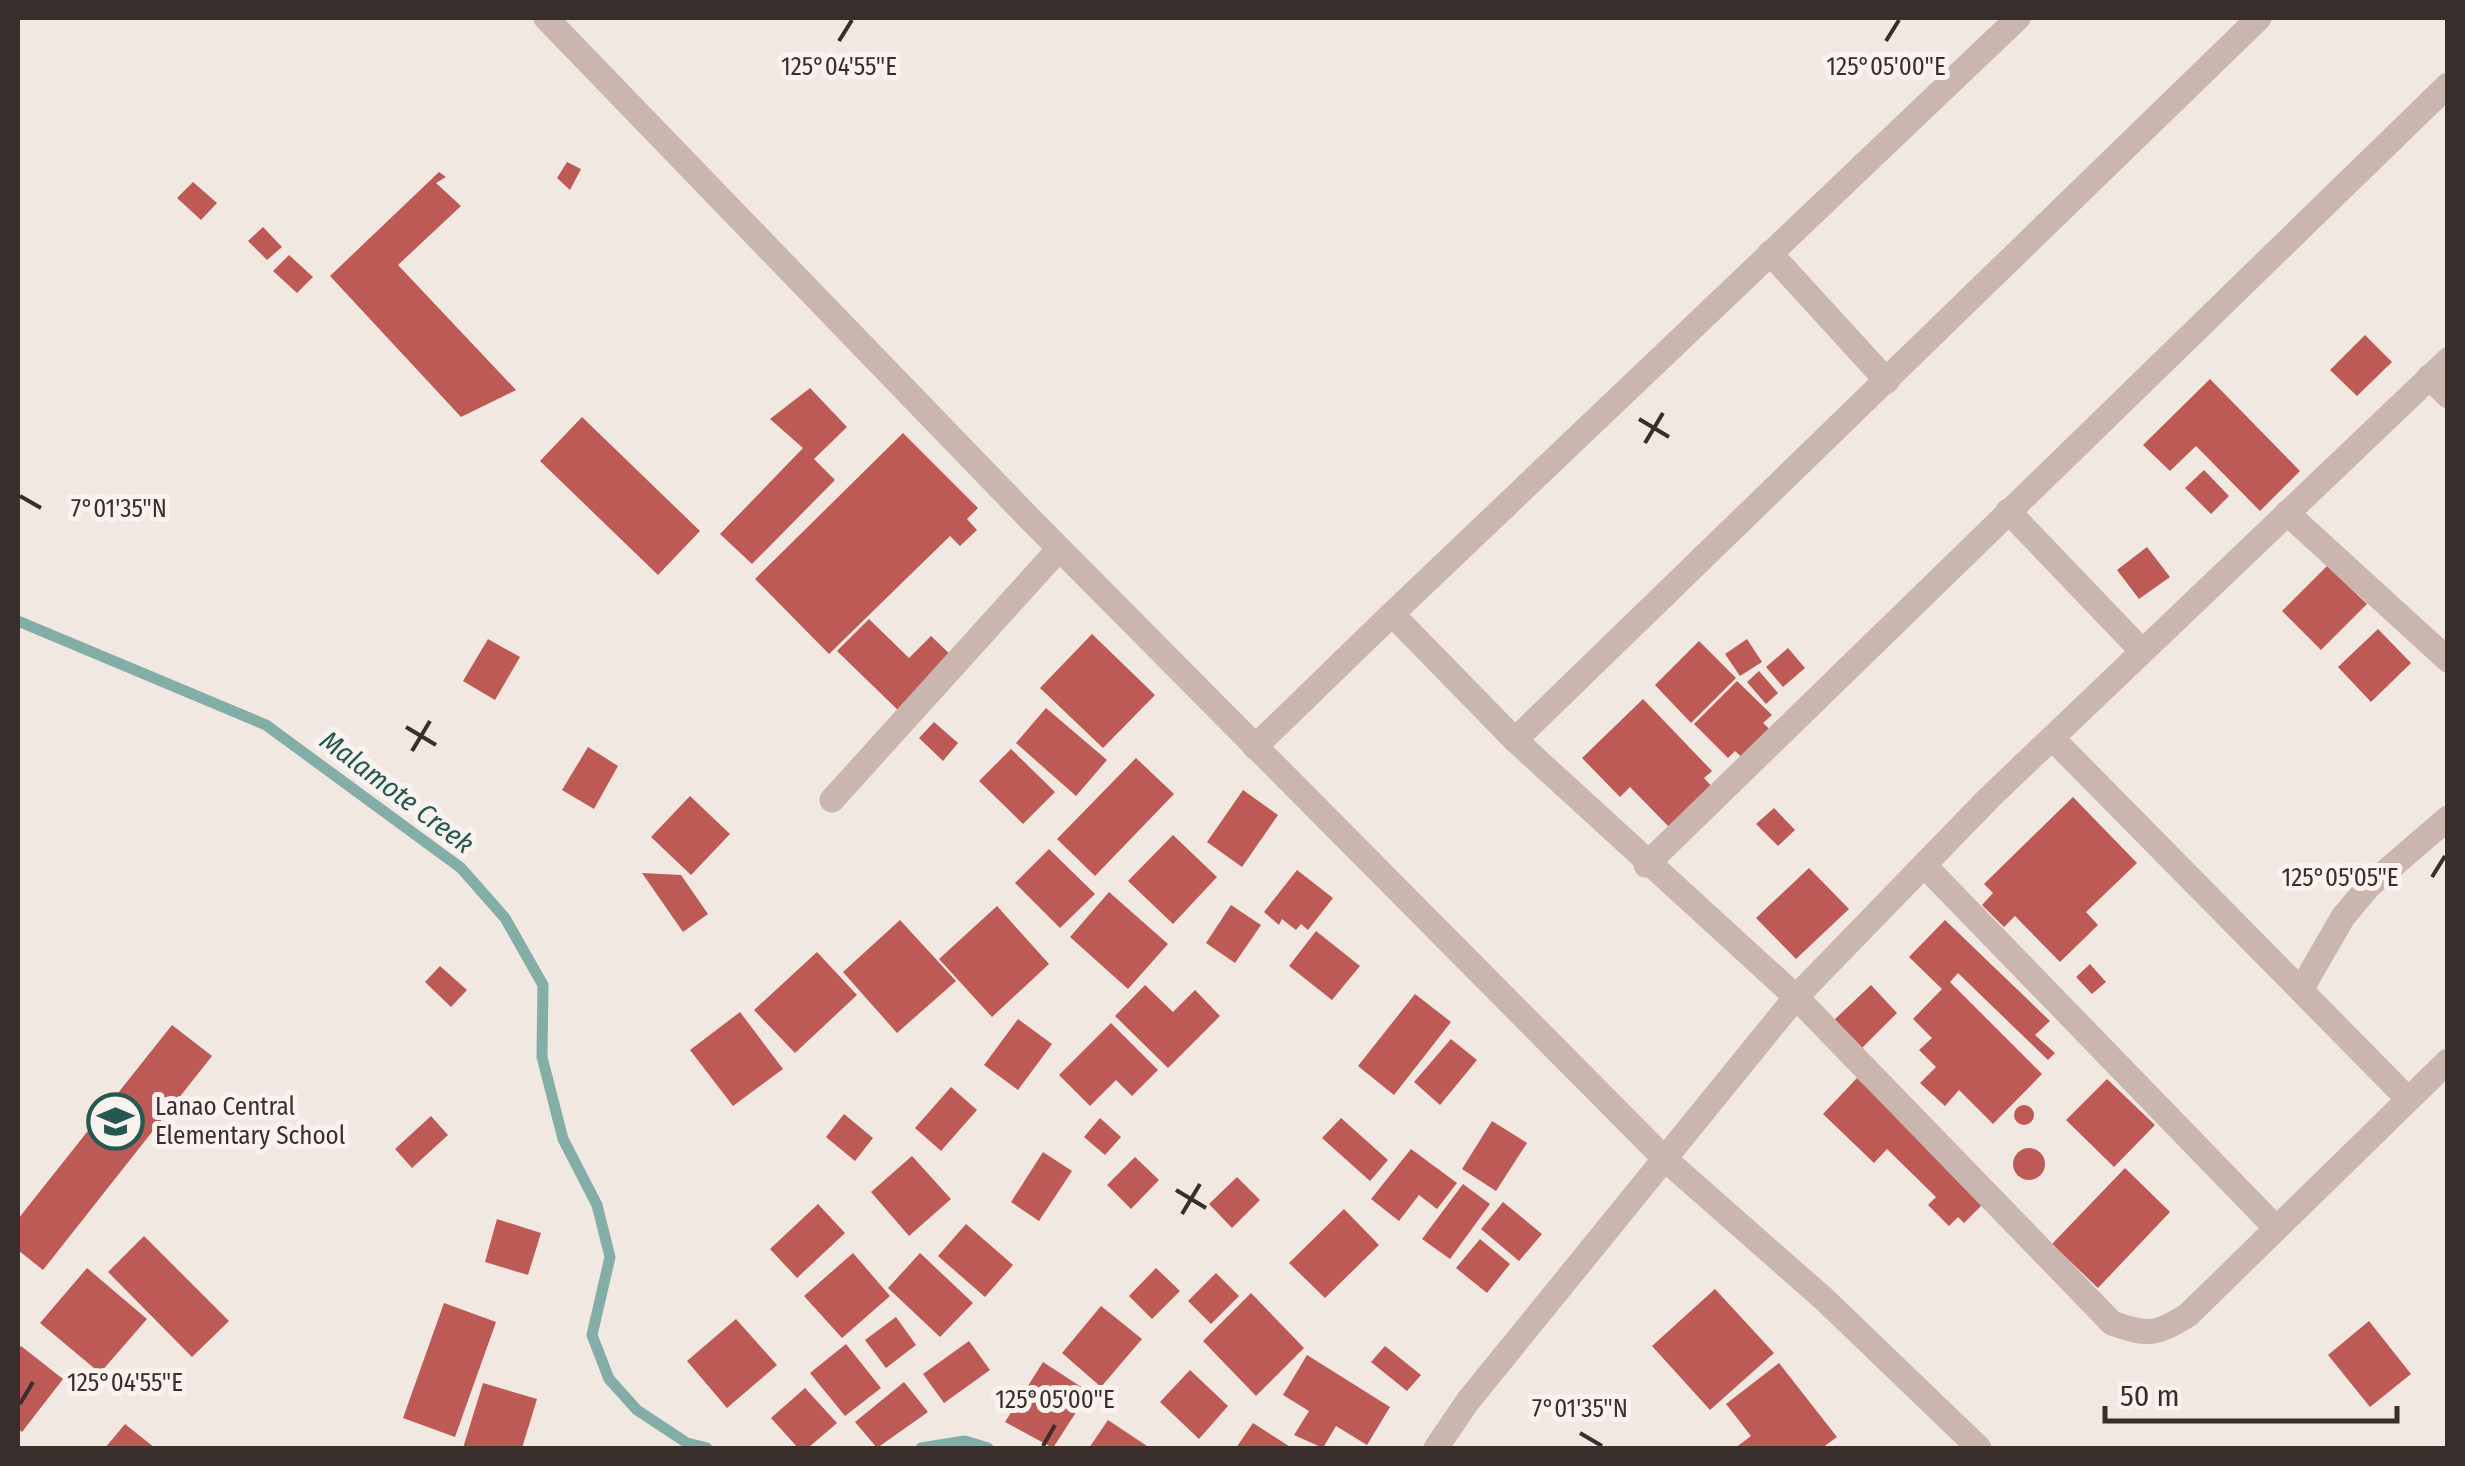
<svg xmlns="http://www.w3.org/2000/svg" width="2465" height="1466" font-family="'Fira Sans Condensed',sans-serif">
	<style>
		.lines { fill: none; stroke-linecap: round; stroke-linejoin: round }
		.stream { stroke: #83ada7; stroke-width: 11 }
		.building { fill: #bd5a56 }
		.minor { stroke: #cab6af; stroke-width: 25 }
		.ticks { fill: none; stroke: #392e2c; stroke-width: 4 }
		.labels { text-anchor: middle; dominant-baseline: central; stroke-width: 10; stroke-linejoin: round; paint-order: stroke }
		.poi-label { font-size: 25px; fill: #392e2c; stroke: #faf2ef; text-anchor: start }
		.water-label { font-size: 28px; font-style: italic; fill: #245851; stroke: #faf2ef }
		.ticks-label { font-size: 25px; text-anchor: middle; fill: #392e2c; stroke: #faf2ef; stroke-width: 10; stroke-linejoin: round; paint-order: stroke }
	</style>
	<rect width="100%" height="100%" fill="#f2e8e2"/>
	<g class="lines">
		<!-- stream -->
		<g class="stream">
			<path d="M18,621L266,725L461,868L505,918L543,985L542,1057L563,1139L597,1205L610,1257L592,1335L609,1379L637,1410L687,1443L707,1448"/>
			<path d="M921,1448L965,1441L988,1448"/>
		</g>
	</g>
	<!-- building -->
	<g class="building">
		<path d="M567,162L581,169L570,190L557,178Z"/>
		<path d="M439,172L446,177L436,183L461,206L398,265L516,390L461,417L330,276Z"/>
		<path d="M193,182L217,203L201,220L177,198Z"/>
		<path d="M263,227L282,247L267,260L248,241Z"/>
		<path d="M289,255L313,277L297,293L273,271Z"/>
		<path d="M2365,335L2392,362L2357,396L2330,370Z"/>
		<path d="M2210,379L2300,471L2260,511L2196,446L2170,471L2143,445Z"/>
		<path d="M810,388L847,427L814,459L835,480L752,564L720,534L803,448L770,419Z"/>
		<path d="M582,417L700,531L658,575L540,461Z"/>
		<path d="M903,433L978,508L967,519L977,530L960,546L950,536L829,654L755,579Z"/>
		<path d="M2204,470L2229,496L2211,514L2185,488Z"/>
		<path d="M2147,547L2170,577L2139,599L2117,570Z"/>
		<path d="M2327,566L2367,604L2321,650L2282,611Z"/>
		<path d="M869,619L909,658L931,636L955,659L902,714L837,651Z"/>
		<path d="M2378,629L2411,663L2371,702L2338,667Z"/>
		<path d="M1092,634L1155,695L1103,748L1040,688Z"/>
		<path d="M488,639L520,657L495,700L463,681Z"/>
		<path d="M1747,639L1762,662L1740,676L1725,654Z"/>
		<path d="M1699,641L1736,678L1691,723L1655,685Z"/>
		<path d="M1788,648L1805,668L1783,687L1766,667Z"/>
		<path d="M1759,671L1778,693L1766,704L1747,682Z"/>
		<path d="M1737,681L1772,715L1763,723L1776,735L1748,763L1735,751L1728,758L1694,724Z"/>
		<path d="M1643,699L1712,771L1704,778L1715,790L1673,831L1630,787L1620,797L1582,758Z"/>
		<path d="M1046,708L1107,760L1076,796L1016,743Z"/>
		<path d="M934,722L958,743L943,761L919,738Z"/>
		<path d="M588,747L618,766L594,809L562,790Z"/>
		<path d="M1011,749L1055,792L1023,824L979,781Z"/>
		<path d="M1136,758L1174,794L1095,876L1057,839Z"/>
		<path d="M1243,790L1278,815L1242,867L1207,842Z"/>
		<path d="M690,796L730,834L691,875L651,837Z"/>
		<path d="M2073,797L2137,863L2086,912L2098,925L2060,962L2015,916L2004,927L1982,905L1993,893L1984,884Z"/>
		<path d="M1774,808L1795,830L1778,846L1756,824Z"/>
		<path d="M1173,835L1217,877L1173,924L1128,881Z"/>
		<path d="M1049,849L1095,894L1060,928L1015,883Z"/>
		<path d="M1809,868L1849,909L1796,959L1756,918Z"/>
		<path d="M1297,870L1333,898L1308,930L1301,924L1296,930L1282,919L1279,925L1264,912Z"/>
		<path d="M642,873L681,875L708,914L683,932Z"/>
		<path d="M1109,892L1168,944L1128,989L1070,937Z"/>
		<path d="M1231,905L1261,925L1235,963L1206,943Z"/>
		<path d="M997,906L1049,964L992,1017L939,959Z"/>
		<path d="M900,920L956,981L897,1033L843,972Z"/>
		<path d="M1945,920L2050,1021L2035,1035L2055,1053L2048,1060L1958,973L1950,982L2042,1074L1993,1124L1959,1090L1945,1106L1920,1083L1936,1067L1919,1050L1932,1038L1913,1019L1942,989L1909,957Z"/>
		<path d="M1316,931L1360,966L1332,1000L1289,966Z"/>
		<path d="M817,952L857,995L795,1053L754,1010Z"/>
		<path d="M2090,964L2106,982L2092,994L2076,977Z"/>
		<path d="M440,966L467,990L451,1007L425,982Z"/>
		<path d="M1145,985L1173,1012L1195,990L1220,1016L1168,1068L1115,1016Z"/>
		<path d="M1871,985L1897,1013L1860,1050L1833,1021Z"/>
		<path d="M1415,994L1451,1022L1394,1095L1358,1066Z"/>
		<path d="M740,1012L783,1069L733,1106L690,1050Z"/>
		<path d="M1018,1019L1052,1044L1018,1090L984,1065Z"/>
		<path d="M1111,1023L1158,1070L1132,1096L1116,1080L1090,1106L1059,1075Z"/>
		<path d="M172,1025L212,1056L43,1270L18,1250V1219Z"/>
		<path d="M1451,1039L1477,1060L1440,1105L1414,1082Z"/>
		<path d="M1857,1078L1986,1201L1964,1223L1958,1217L1949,1226L1928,1205L1936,1197L1887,1149L1874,1163L1823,1114Z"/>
		<path d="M2107,1079L2155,1125L2114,1167L2066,1120Z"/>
		<path d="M951,1087L977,1110L941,1151L915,1128Z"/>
		<circle cx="2024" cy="1115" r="10"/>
		<path d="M844,1114L873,1138L855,1161L826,1137Z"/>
		<path d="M431,1116L448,1135L412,1168L395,1149Z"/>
		<path d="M1100,1118L1121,1137L1105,1155L1084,1137Z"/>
		<path d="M1341,1118L1388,1160L1370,1181L1322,1138Z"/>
		<path d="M1492,1121L1527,1143L1496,1191L1462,1169Z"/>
		<circle cx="2029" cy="1164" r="16"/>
		<path d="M1411,1149L1457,1183L1437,1209L1419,1195L1399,1221L1371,1199Z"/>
		<path d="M1043,1152L1072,1171L1039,1221L1011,1202Z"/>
		<path d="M912,1156L951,1199L909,1236L871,1192Z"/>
		<path d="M1135,1157L1159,1180L1131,1209L1107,1185Z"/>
		<path d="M2125,1168L2170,1212L2098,1288L2052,1244Z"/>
		<path d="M1237,1177L1260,1200L1232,1228L1209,1204Z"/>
		<path d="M1463,1184L1490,1204L1450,1259L1422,1239Z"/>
		<path d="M1503,1202L1542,1234L1519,1261L1481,1229Z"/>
		<path d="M818,1204L845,1233L797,1278L770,1249Z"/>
		<path d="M1344,1209L1379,1245L1325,1298L1289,1263Z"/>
		<path d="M497,1219L541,1233L528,1275L485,1262Z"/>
		<path d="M966,1224L1013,1265L985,1297L938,1256Z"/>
		<path d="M144,1236L229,1321L192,1357L108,1272Z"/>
		<path d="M1480,1239L1510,1264L1487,1293L1456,1268Z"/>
		<path d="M853,1253L890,1296L842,1338L804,1296Z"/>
		<path d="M920,1253L973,1303L940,1337L888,1288Z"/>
		<path d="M87,1268L147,1319L100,1373L40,1323Z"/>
		<path d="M1156,1268L1180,1291L1152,1319L1129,1296Z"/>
		<path d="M1216,1273L1239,1296L1211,1324L1188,1301Z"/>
		<path d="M1715,1289L1774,1353L1710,1410L1652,1346Z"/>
		<path d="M1251,1293L1304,1348L1256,1396L1203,1341Z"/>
		<path d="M444,1303L496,1322L455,1437L403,1418Z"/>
		<path d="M1101,1306L1142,1339L1101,1387L1062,1353Z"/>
		<path d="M896,1317L916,1345L886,1368L865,1340Z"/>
		<path d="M736,1319L777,1365L727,1408L687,1361Z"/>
		<path d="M2369,1321L2411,1374L2370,1407L2328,1355Z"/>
		<path d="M969,1341L990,1370L944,1403L923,1374Z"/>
		<path d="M846,1344L881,1388L845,1416L810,1373Z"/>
		<path d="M21,1346L63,1379L22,1432L18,1429V1351Z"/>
		<path d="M1385,1346L1421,1375L1407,1391L1371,1362Z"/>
		<path d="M1307,1355L1390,1407L1367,1445L1336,1426L1323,1448L1294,1435L1309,1411L1283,1395Z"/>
		<path d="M1043,1362L1089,1392L1053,1448L1005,1422Z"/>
		<path d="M1779,1363L1837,1437L1822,1448H1735L1751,1436L1726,1404Z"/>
		<path d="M1190,1370L1228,1406L1199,1439L1160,1402Z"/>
		<path d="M904,1382L928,1412L877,1448L855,1422Z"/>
		<path d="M483,1383L537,1399L522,1448H463Z"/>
		<path d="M805,1388L837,1423L808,1448H798L771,1418Z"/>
		<path d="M1108,1420L1150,1448H1089Z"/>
		<path d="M1253,1423L1292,1448H1236Z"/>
		<path d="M125,1424L155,1448H105Z"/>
	</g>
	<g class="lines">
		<!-- minor -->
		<g class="minor">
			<path d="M546,18L1029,518L1666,1160L1824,1299L1979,1448"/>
			<path d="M2018,18L1392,614L1515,740L1796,997L2112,1323C2148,1336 2156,1335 2188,1315L2448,1061"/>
			<path d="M1770,253L1887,381"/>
			<path d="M2429,377L2448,396"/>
			<path d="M2008,511L2142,651"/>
			<path d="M2287,513L2448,660"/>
			<path d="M2052,738L2408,1099"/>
			<path d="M1515,740L2259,18"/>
			<path d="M1255,747L1392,614"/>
			<path d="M832,800L1059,549"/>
			<path d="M1646,865L2448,85"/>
			<path d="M1924,865L2275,1227"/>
			<path d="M2302,988L2343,917L2369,886L2448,818"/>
			<path d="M1436,1448L1468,1401L1796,997L1989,798L2448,360"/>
		</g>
	</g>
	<!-- ticks -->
	<path class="ticks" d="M839,41L852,20M1886,41L1899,20M1639,419L1669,437M1645,443L1663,413M20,496L41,508M406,727L436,745M412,751L430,721M2432,877L2445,856M1176,1190L1206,1208M1182,1214L1200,1184M20,1404L33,1382M1580,1433L1602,1446M1043,1446L1055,1425"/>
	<!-- icons -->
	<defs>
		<symbol id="school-ring" viewBox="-11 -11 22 22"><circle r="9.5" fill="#faf2ef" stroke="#245851" stroke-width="1.5"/><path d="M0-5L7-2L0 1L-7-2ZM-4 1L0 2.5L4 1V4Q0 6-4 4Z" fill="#245851"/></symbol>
	</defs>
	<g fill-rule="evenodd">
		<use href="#school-ring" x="84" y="1090" width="63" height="63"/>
	</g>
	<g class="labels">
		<!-- poi labels -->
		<g class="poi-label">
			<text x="155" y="1107">Lanao Central<tspan x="155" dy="29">Elementary School</tspan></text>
		</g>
		<!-- water labels -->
		<g class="water-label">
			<text transform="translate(397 792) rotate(37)">Malamote Creek</text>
		</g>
	</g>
	<g class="ticks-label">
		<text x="839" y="75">125°04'55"E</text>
		<text x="1886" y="75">125°05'00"E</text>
		<text x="119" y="517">7°01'35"N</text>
		<text x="2340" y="886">125°05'05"E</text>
		<text x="125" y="1391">125°04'55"E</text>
		<text x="1055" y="1408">125°05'00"E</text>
		<text x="1580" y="1417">7°01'35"N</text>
	</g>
	<!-- border -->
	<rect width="2465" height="1466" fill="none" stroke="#392e2c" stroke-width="40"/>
	<!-- scale -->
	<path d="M2105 1406v15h292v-15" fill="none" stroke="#392e2c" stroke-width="5"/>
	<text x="2120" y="1406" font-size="30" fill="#392e2c" stroke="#faf2ef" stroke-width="8" paint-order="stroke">50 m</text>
</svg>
